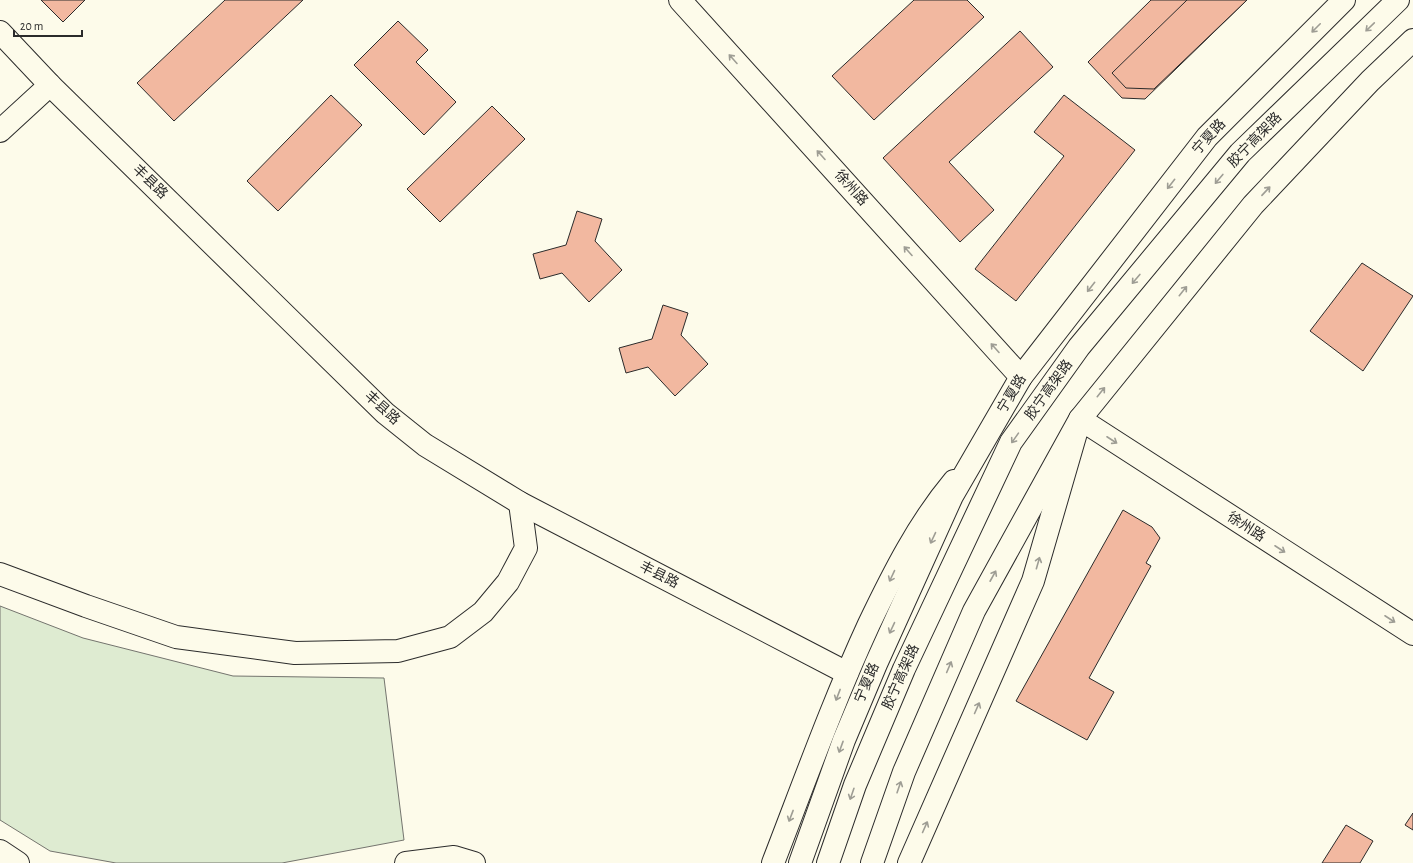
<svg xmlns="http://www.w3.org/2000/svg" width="1413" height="863" font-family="'Alegreya Sans','Noto Sans SC',sans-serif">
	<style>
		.green { fill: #deebd1; stroke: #74746e }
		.building { fill: #f2b8a0; stroke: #2b2b2b }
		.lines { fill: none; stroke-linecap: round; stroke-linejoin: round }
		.minor-casing { stroke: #2b2b2b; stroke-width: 24 }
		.major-casing { stroke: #2b2b2b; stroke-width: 24 }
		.highway-casing { stroke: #2b2b2b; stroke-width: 24 }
		.minor { stroke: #fdfbea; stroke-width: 22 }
		.major { stroke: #fdfbea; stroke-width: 22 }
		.highway { stroke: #fdfbea; stroke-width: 22 }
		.oneway { stroke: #9e9d94 }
		.labels { text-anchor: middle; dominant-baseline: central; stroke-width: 3; stroke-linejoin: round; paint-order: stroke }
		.street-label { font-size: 14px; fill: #2b2b2b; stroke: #fdfbea }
	</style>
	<rect width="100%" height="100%" fill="#fdfbea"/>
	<!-- green -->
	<path class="green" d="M0,606L83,638L233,676L384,678L404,840L282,863H116L50,851L0,820Z"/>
	<!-- building -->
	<g class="building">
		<path d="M41,0H85L63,22Z"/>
		<path d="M225,0H303L174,121L137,83Z"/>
		<path d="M914,0H967L984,17L874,120L832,76Z"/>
		<path d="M1151,0H1247L1145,99L1122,98L1088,62Z"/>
		<path d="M1187,0H1247L1154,89L1126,88L1112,73Z"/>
		<path d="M398,21L428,50L416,62L456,102L424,135L354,65Z"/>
		<path d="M1020,31L1053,67L949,162L994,210L960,242L883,158Z"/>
		<path d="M331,95L362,125L278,211L247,181Z"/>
		<path d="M1064,95L1135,150L1016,301L975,269L1064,156L1034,132Z"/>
		<path d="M492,106L525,139L440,222L407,189Z"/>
		<path d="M577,211L602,219L595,241L622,270L589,302L562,273L540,279L533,254L566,245Z"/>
		<path d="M1362,263L1413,296L1363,371L1310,331Z"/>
		<path d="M663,305L688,313L681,335L708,364L675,396L648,367L626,373L619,348L652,339Z"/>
		<path d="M1123,510L1152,527L1160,538L1146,563L1151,566L1089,678L1114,692L1087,740L1016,701Z"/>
		<path d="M1413,813V830L1405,825Z"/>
		<path d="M1346,825L1373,841L1360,863H1322Z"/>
	</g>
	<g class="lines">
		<defs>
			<g id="minor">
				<path d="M680,0L1021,377"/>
				<path d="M0,32L50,85L385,413L425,445L520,503L847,673"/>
				<path d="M0,131L50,85"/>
				<path d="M0,574L86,606L176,637L295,653L398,651L450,637L483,612L508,582L526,548L520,503"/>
				<path d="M406,863L454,857L474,863"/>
				<path d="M773,863C804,783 833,702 869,624C893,574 918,524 954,481"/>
				<path d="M909,863L1033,581L1080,419L1413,634"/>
			</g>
			<g id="major">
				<path d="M0,851L18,863"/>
				<path d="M800,863L844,740L876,664L952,496L1021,377L1207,137L1344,0"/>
			</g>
			<g id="highway">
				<path d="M828,863L855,785L904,669L1011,442L1079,347L1240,153L1398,0"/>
				<path d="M872,863L904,772L974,611L1080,419L1253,205L1370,81L1413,40"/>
			</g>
		</defs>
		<!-- minor casing -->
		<use href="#minor" class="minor-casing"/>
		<!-- major casing -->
		<use href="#major" class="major-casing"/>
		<!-- highway casing -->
		<use href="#highway" class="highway-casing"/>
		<!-- minor -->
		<use href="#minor" class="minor"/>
		<!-- major -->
		<use href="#major" class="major"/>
		<!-- highway -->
		<use href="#highway" class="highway"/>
	</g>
	<!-- one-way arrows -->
	<defs><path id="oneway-shaft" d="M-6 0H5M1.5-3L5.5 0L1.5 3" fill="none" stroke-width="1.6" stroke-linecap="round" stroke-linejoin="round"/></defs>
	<g class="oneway">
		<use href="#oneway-shaft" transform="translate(1370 27) rotate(136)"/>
		<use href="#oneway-shaft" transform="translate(1316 28) rotate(135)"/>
		<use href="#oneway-shaft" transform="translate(733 59) rotate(-132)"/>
		<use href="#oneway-shaft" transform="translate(821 155) rotate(-132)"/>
		<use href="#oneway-shaft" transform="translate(1219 179) rotate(130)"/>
		<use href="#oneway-shaft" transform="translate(1171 184) rotate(128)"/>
		<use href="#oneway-shaft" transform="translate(1266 191) rotate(-47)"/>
		<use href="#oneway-shaft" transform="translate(908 251) rotate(-132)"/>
		<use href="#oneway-shaft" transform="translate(1136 279) rotate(130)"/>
		<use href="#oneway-shaft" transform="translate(1091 287) rotate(128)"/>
		<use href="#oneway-shaft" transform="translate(1183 291) rotate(-51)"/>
		<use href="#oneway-shaft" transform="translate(995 348) rotate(-132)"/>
		<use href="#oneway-shaft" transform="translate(1101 392) rotate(-51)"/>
		<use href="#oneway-shaft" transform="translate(1015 438) rotate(125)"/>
		<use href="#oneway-shaft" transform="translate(1112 440) rotate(33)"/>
		<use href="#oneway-shaft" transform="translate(933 538) rotate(115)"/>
		<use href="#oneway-shaft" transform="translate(1280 549) rotate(33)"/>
		<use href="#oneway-shaft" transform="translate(1038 563) rotate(-74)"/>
		<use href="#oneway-shaft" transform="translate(892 576) rotate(115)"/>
		<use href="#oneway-shaft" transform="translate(993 576) rotate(-61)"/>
		<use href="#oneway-shaft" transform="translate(1390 619) rotate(33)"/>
		<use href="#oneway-shaft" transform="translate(892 628) rotate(115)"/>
		<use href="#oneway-shaft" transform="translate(949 667) rotate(-67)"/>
		<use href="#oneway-shaft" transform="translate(838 695) rotate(111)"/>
		<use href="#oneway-shaft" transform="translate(977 708) rotate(-66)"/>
		<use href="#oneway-shaft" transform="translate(841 747) rotate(110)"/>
		<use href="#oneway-shaft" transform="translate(899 787) rotate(-71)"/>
		<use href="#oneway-shaft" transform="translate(852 794) rotate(109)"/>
		<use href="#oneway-shaft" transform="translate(791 816) rotate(111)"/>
		<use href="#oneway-shaft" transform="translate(925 827) rotate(-66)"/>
	</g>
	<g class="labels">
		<!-- street labels -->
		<g class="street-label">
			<text transform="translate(1209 137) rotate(-48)">宁夏路</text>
			<text transform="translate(1255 140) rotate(-46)">胶宁高架路</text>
			<text transform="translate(150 182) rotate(44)">丰县路</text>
			<text transform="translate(851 188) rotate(48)">徐州路</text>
			<text transform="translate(1049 390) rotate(-54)">胶宁高架路</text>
			<text transform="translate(1012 394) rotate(-59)">宁夏路</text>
			<text transform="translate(382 408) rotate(42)">丰县路</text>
			<text transform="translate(1246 527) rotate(33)">徐州路</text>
			<text transform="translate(659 575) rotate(27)">丰县路</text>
			<text transform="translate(901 677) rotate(-66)">胶宁高架路</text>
			<text transform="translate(867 683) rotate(-67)">宁夏路</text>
		</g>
	</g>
	<!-- scale -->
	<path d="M14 30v6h68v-6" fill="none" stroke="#2b2b2b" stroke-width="2"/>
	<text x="20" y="30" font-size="12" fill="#2b2b2b" stroke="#fdfbea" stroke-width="3" paint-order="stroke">20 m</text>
</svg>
